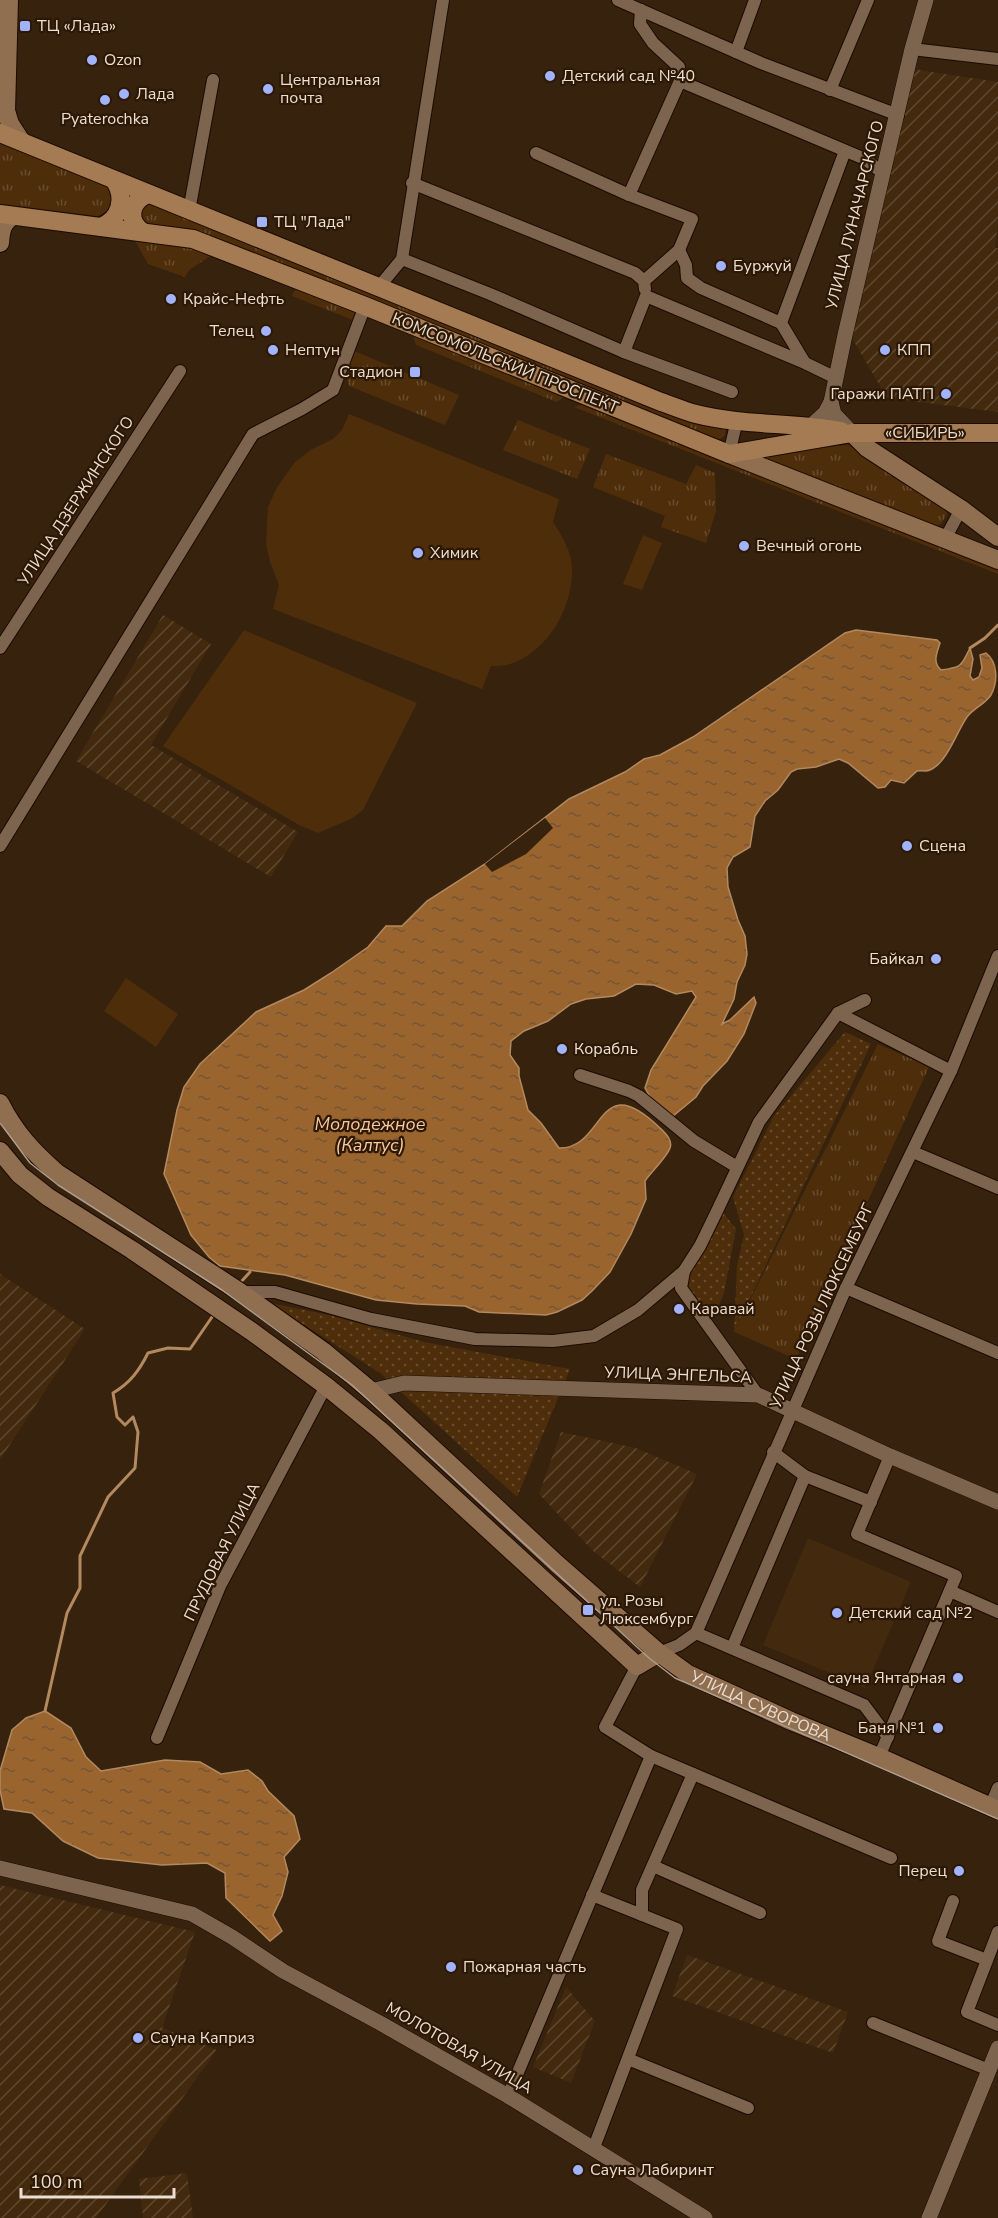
<svg xmlns="http://www.w3.org/2000/svg" width="998" height="2218" font-family="'Nunito Sans',sans-serif">
	<style>
		.built { fill: #43290e }
		.industrial { fill: url(#industrial-furrows) }
		.grass { fill: url(#grass-tufts) }
		.park { fill: url(#park-dots) }
		.pitch { fill: #4e2e0a }
		.water { fill: url(#water-ripples); stroke: #b3895f; stroke-width: 1.5 }
		.pier { fill: #36220d }
		.lines { fill: none; stroke-linecap: round; stroke-linejoin: round }
		.stream { stroke: #b3895f; stroke-width: 3 }
		.minor-casing { stroke: #1d0a00; stroke-width: 14 }
		.tertiary-casing { stroke: #1d0a00; stroke-width: 16 }
		.secondary-casing { stroke: #1d0a00; stroke-width: 20 }
		.primary-casing { stroke: #1d0a00; stroke-width: 20 }
		.minor { stroke: #7c644e; stroke-width: 12 }
		.tertiary { stroke: #7c644e; stroke-width: 15 }
		.secondary { stroke: #906f51; stroke-width: 18 }
		.primary { stroke: #a57b53; stroke-width: 18 }
		.tram { stroke: #ad9d8d; stroke-width: 1.5 }
		.poi-dot { fill: #a1b3fd; stroke: #2c1804; stroke-width: 2 }
		.labels { text-anchor: middle; dominant-baseline: central; stroke-width: 4.5; stroke-linejoin: round; paint-order: stroke }
		.poi-label { font-size: 16px; fill: #ecded1; stroke: #2c1804; text-anchor: start }
		.street-label { font-size: 16px; fill: #ecded1; stroke: #2c1804 }
		.water-label { font-size: 18px; font-style: italic; fill: #f8c99f; stroke: #2c1804 }
	</style>
	<defs>
		<pattern id="industrial-furrows" width="10" height="10" patternUnits="userSpaceOnUse" patternTransform="scale(1.5)"><rect width="10" height="10" fill="#43290e"/><path d="M-1 1l2-2M0 10L10 0M9 11l2-2" fill="none" stroke="#5e4830"/></pattern>
		<pattern id="grass-tufts" width="24" height="20" patternUnits="userSpaceOnUse" patternTransform="scale(1.5)"><rect width="24" height="20" fill="#4e2e0a"/><path d="M3 7l-1-3M5 7V3M7 7l1-3M15 17l-1-3M17 17v-4M19 17l1-3" fill="none" stroke="#684c2d"/></pattern>
		<pattern id="park-dots" width="8" height="8" patternUnits="userSpaceOnUse" patternTransform="scale(1.5)"><rect width="8" height="8" fill="#4e2e0a"/><path d="M2 2h.1M6 6h.1" fill="none" stroke="#684c2d" stroke-width="1.8" stroke-linecap="round"/></pattern>
		<pattern id="water-ripples" width="26" height="14" patternUnits="userSpaceOnUse" patternTransform="scale(1.5)"><rect width="26" height="14" fill="#9a642e"/><path d="M2 4q2-2 4 0t4 0M15 11q2-2 4 0t4 0" fill="none" stroke="#755536"/></pattern>
	</defs>
	<rect width="100%" height="100%" fill="#36220d"/>
	<!-- built -->
	<path class="built" d="M808,1538L911,1582L865,1688L763,1645Z"/>
	<!-- industrial -->
	<g class="industrial">
		<path d="M913,69L998,82V223L995,248H998V412L887,398L849,333Z"/>
		<path d="M163,615L211,644L151,745L298,832L271,877L76,761Z"/>
		<path d="M0,1274L85,1329L0,1460Z"/>
		<path d="M561,1432L636,1448L697,1474L640,1587L593,1551L539,1494Z"/>
		<path d="M0,1885L195,1932L162,2028L217,2050L96,2218H0Z"/>
		<path d="M687,1955L848,2012L833,2053L672,1996Z"/>
		<path d="M566,1987L595,2021L571,2083L533,2067Z"/>
		<path d="M187,2173L193,2218H143L139,2179Z"/>
	</g>
	<!-- grass -->
	<g class="grass">
		<path d="M0,138L112,187L114,196L110,209L98,216L0,204Z"/>
		<path d="M148,199L722,425L725,430V435L719,440L704,436L142,226L137,206Z"/>
		<path d="M129,230L221,249L189,270L185,277L148,264Z"/>
		<path d="M298,284L352,306L355,314L353,320L292,296Z"/>
		<path d="M411,329L568,394L557,402L416,345Z"/>
		<path d="M354,351L459,395L445,425L349,386L345,372Z"/>
		<path d="M590,402L998,564V574L574,407Z"/>
		<path d="M518,420L590,449L577,479L503,450Z"/>
		<path d="M848,445L944,504L947,514L941,524L930,527L755,456L759,453Z"/>
		<path d="M606,454L686,484L696,465L715,473L716,511L706,543L661,527L665,516L593,487Z"/>
		<path d="M878,1044L929,1067L796,1359L734,1332Z"/>
	</g>
	<!-- park -->
	<g class="park">
		<path d="M845,1032L871,1044L734,1332L737,1266L744,1235L733,1197L774,1116Z"/>
		<path d="M721,1210L736,1229L724,1293L712,1322L689,1289L685,1269Z"/>
		<path d="M270,1303L329,1315L424,1342L570,1369L517,1497L380,1373Z"/>
	</g>
	<!-- pitch -->
	<g class="pitch">
		<path d="M349,414L559,499L553,522C562,536 572,552 572,569C573,607 548,652 510,664C504,666 497,666 491,666L482,689L273,609L279,585L270,562L266,544L268,507L277,487L295,462L312,449L333,439L342,430Z"/>
		<path d="M643,535L662,543L642,590L623,584Z"/>
		<path d="M244,630L417,703L363,810L351,819L318,833L299,825L163,746Z"/>
		<path d="M126,978L178,1014L156,1047L104,1011Z"/>
	</g>
	<!-- water -->
	<g class="water">
		<path d="M856,630L937,640L940,643C937,653 932,662 941,670C964,667 961,665 970,648L973,659L970,676L973,680L979,677L982,668L980,655L986,653C998,662 998,682 991,695C985,704 974,708 967,717C957,731 947,763 930,770C926,772 921,770 917,771L904,783L891,780L885,787L878,788L848,763L839,759L816,767L797,769L791,772L778,790L765,801L755,816L750,847L733,857L727,868L728,887L738,920L745,936L747,954L745,965L737,982L734,999L722,1024L730,1020L754,997L756,1003L744,1034L727,1061L703,1086L696,1097L673,1116L650,1097L645,1088L651,1070L696,997L692,991L676,994L654,985L636,984L614,996L586,999L571,1004L548,1021L524,1031L511,1041L510,1055L519,1068V1076L528,1110L541,1123L559,1148C606,1149 596,1066 660,1128C665,1133 673,1140 670,1148C667,1157 651,1172 645,1181L646,1199L631,1234L610,1272L592,1291L582,1300L557,1312L546,1315L479,1312L465,1306L417,1304L376,1300L285,1275L220,1266L209,1257L191,1235L164,1174L177,1110L184,1087L200,1064L256,1012L304,990L331,973L368,947L386,926H402L427,901L485,864L569,799L625,772L644,759L660,755L693,737L845,633Z"/>
		<path d="M45,1711L71,1728L86,1757L101,1771L165,1760L200,1762L221,1774L248,1770L262,1781L268,1791L294,1816L300,1839L284,1857L288,1872L282,1896L273,1915L282,1931L270,1941L226,1898L225,1873L207,1863L162,1865L98,1858L63,1841L32,1813L4,1809L0,1790V1771L12,1730L26,1718Z"/>
	</g>
	<!-- pier -->
	<path class="pier" d="M545,818L553,828L526,854L492,872L485,864Z"/>
	<g class="lines">
		<!-- stream -->
		<g class="stream">
			<path d="M970,648L985,638L998,625"/>
			<path d="M240,1283L250,1272"/>
			<path d="M45,1711L67,1613L80,1588V1556L108,1497L135,1468L138,1432L133,1417L125,1425L117,1417L113,1393C130,1383 139,1371 148,1353L168,1348L190,1349L212,1317"/>
		</g>
		<defs>
			<g id="minor">
				<path d="M618,0L761,63L898,115"/>
				<path d="M641,10L640,24L653,43L679,67L680,81L629,195L692,219L679,250L644,281"/>
				<path d="M912,49L998,59"/>
				<path d="M736,52L755,0"/>
				<path d="M680,81L865,159L884,174"/>
				<path d="M830,90L868,0"/>
				<path d="M536,153L629,195"/>
				<path d="M412,183L635,273L644,281L645,289"/>
				<path d="M189,211L213,80"/>
				<path d="M679,250L686,265L687,278L701,288L781,323"/>
				<path d="M402,259L443,0"/>
				<path d="M378,288L402,259L490,294L624,352L646,296L805,363L836,378"/>
				<path d="M624,352L732,392"/>
				<path d="M805,363L781,323L845,151"/>
				<path d="M729,454L737,420"/>
				<path d="M945,539L961,509"/>
				<path d="M0,648L180,371"/>
				<path d="M0,846L253,434L302,409L333,390L365,306"/>
				<path d="M838,1013L951,1071"/>
				<path d="M580,1075L629,1091L639,1096L694,1141L737,1167"/>
				<path d="M913,1152L998,1188"/>
				<path d="M846,1288L998,1353"/>
				<path d="M241,1292H275L371,1319L475,1339L553,1341L594,1336L638,1310L684,1271"/>
				<path d="M758,1395L681,1288L684,1271L700,1246L717,1211L759,1122L838,1013L865,1000"/>
				<path d="M805,1476L871,1502"/>
				<path d="M950,1591L998,1612"/>
				<path d="M696,1633L864,1705L888,1737"/>
				<path d="M732,1648L805,1476L773,1452"/>
				<path d="M659,1653L679,1645L696,1633L846,1288L951,1071L998,956"/>
				<path d="M637,1666L605,1727L651,1756L891,1858"/>
				<path d="M157,1738L220,1586L326,1386"/>
				<path d="M879,1757L956,1576L857,1534L890,1456"/>
				<path d="M990,1807L998,1788"/>
				<path d="M653,1866L760,1913"/>
				<path d="M592,1895L677,1929L593,2150"/>
				<path d="M953,1901L938,1941L987,1960"/>
				<path d="M642,1915V1890L693,1774"/>
				<path d="M998,1932L967,2012L998,2025"/>
				<path d="M873,2023L989,2070"/>
				<path d="M628,2059L748,2108"/>
				<path d="M508,2096L651,1756"/>
			</g>
			<g id="tertiary">
				<path d="M812,425L825,413L831,402"/>
				<path d="M852,433L834,414L831,402L845,335L912,49L926,0"/>
				<path d="M371,1391L404,1383L758,1395L890,1456L998,1502"/>
				<path d="M0,1868L192,1914L232,1937L283,1971L380,2023L508,2096L705,2218"/>
				<path d="M929,2218L998,2048"/>
			</g>
			<g id="secondary">
				<path d="M9,0L6,111L10,124L21,141"/>
				<path d="M0,243C1,231 2,222 13,216"/>
				<path d="M852,433L867,448L961,509L998,537"/>
				<path d="M729,454L998,560"/>
				<path id="s1" d="M0,1103C15,1133 33,1152 57,1173L240,1292L323,1351L371,1391L557,1564L659,1653L688,1674L791,1721L879,1757L998,1810"/>
				<path d="M0,1151L20,1175L48,1197L132,1250L251,1331L326,1386L381,1431L637,1666L659,1653"/>
			</g>
			<g id="primary">
				<path d="M0,133L661,402C673,406 684,411 696,414C743,426 794,422 841,431"/>
				<path d="M0,214L193,239L365,306L729,454L852,433H998"/>
				<path d="M101,227C120,219 126,199 115,181"/>
				<path d="M143,232C126,221 130,200 149,194"/>
			</g>
		</defs>
		<!-- minor casing -->
		<use href="#minor" class="minor-casing"/>
		<!-- tertiary casing -->
		<use href="#tertiary" class="tertiary-casing"/>
		<!-- secondary casing -->
		<use href="#secondary" class="secondary-casing"/>
		<!-- primary casing -->
		<use href="#primary" class="primary-casing"/>
		<!-- minor -->
		<use href="#minor" class="minor"/>
		<!-- tertiary -->
		<use href="#tertiary" class="tertiary"/>
		<!-- secondary -->
		<use href="#secondary" class="secondary"/>
		<!-- primary -->
		<use href="#primary" class="primary"/>
		<!-- tram -->
		<path class="tram" d="M0,1123L30,1163L58,1185L222,1290L352,1385L649,1658L675,1678L998,1819"/>
	</g>
	<!-- markers -->
	<g class="poi-dot">
		<rect x="19" y="20" width="12" height="12" rx="3"/>
		<circle cx="92" cy="60" r="6"/>
		<circle cx="550" cy="76" r="6"/>
		<circle cx="268" cy="89" r="6"/>
		<circle cx="124" cy="94" r="6"/>
		<circle cx="105" cy="100" r="6"/>
		<rect x="256" y="216" width="12" height="12" rx="3"/>
		<circle cx="721" cy="266" r="6"/>
		<circle cx="171" cy="299" r="6"/>
		<circle cx="266" cy="331" r="6"/>
		<circle cx="273" cy="350" r="6"/>
		<circle cx="885" cy="350" r="6"/>
		<rect x="409" y="366" width="12" height="12" rx="3"/>
		<circle cx="946" cy="394" r="6"/>
		<circle cx="744" cy="546" r="6"/>
		<circle cx="418" cy="553" r="6"/>
		<circle cx="907" cy="846" r="6"/>
		<circle cx="936" cy="959" r="6"/>
		<circle cx="562" cy="1049" r="6"/>
		<circle cx="679" cy="1309" r="6"/>
		<rect x="582" y="1604" width="12" height="12" rx="3"/>
		<circle cx="837" cy="1613" r="6"/>
		<circle cx="958" cy="1678" r="6"/>
		<circle cx="938" cy="1728" r="6"/>
		<circle cx="959" cy="1871" r="6"/>
		<circle cx="451" cy="1967" r="6"/>
		<circle cx="138" cy="2038" r="6"/>
		<circle cx="578" cy="2170" r="6"/>
	</g>
	<g class="labels">
		<!-- poi labels -->
		<g class="poi-label">
			<text x="37" y="26">ТЦ «Лада»</text>
			<text x="104" y="60">Ozon</text>
			<text x="562" y="76">Детский сад №40</text>
			<text x="280" y="80">Центральная<tspan x="280" dy="18">почта</tspan></text>
			<text x="136" y="94">Лада</text>
			<text x="105" y="119" text-anchor="middle">Pyaterochka</text>
			<text x="274" y="222">ТЦ "Лада"</text>
			<text x="733" y="266">Буржуй</text>
			<text x="183" y="299">Крайс-Нефть</text>
			<text x="254" y="331" text-anchor="end">Телец</text>
			<text x="285" y="350">Нептун</text>
			<text x="897" y="350">КПП</text>
			<text x="403" y="372" text-anchor="end">Стадион</text>
			<text x="934" y="394" text-anchor="end">Гаражи ПАТП</text>
			<text x="756" y="546">Вечный огонь</text>
			<text x="430" y="553">Химик</text>
			<text x="919" y="846">Сцена</text>
			<text x="924" y="959" text-anchor="end">Байкал</text>
			<text x="574" y="1049">Корабль</text>
			<text x="691" y="1309">Каравай</text>
			<text x="600" y="1601">ул. Розы<tspan x="600" dy="18">Люксембург</tspan></text>
			<text x="849" y="1613">Детский сад №2</text>
			<text x="946" y="1678" text-anchor="end">сауна Янтарная</text>
			<text x="926" y="1728" text-anchor="end">Баня №1</text>
			<text x="947" y="1871" text-anchor="end">Перец</text>
			<text x="463" y="1967">Пожарная часть</text>
			<text x="150" y="2038">Сауна Каприз</text>
			<text x="590" y="2170">Сауна Лабиринт</text>
		</g>
		<!-- street labels -->
		<g class="street-label">
			<text transform="translate(855 215) rotate(-76)">УЛИЦА ЛУНАЧАРСКОГО</text>
			<text transform="translate(505 363) rotate(22)">КОМСОМОЛЬСКИЙ ПРОСПЕКТ</text>
			<text x="925" y="433">«СИБИРЬ»</text>
			<text transform="translate(76 501) rotate(-57)">УЛИЦА ДЗЕРЖИНСКОГО</text>
			<text transform="translate(822 1306) rotate(-65)">УЛИЦА РОЗЫ ЛЮКСЕМБУРГ</text>
			<text transform="translate(678 1375) rotate(2)">УЛИЦА ЭНГЕЛЬСА</text>
			<text transform="translate(222 1552) rotate(-64)">ПРУДОВАЯ УЛИЦА</text>
			<text stroke="none"><textPath href="#s1" startOffset="978">УЛИЦА СУВОРОВА</textPath></text>
			<text transform="translate(459 2048) rotate(30)">МОЛОТОВАЯ УЛИЦА</text>
		</g>
		<!-- water labels -->
		<g class="water-label">
			<text x="370" y="1124">Молодежное<tspan x="370" dy="21">(Калтус)</tspan></text>
		</g>
	</g>
	<!-- scale -->
	<path d="M21 2188v9h153v-9" fill="none" stroke="#ecded1" stroke-width="3"/>
	<text x="30" y="2188" font-size="18" fill="#ecded1" stroke="#2c1804" stroke-width="4.5" paint-order="stroke">100 m</text>
</svg>
